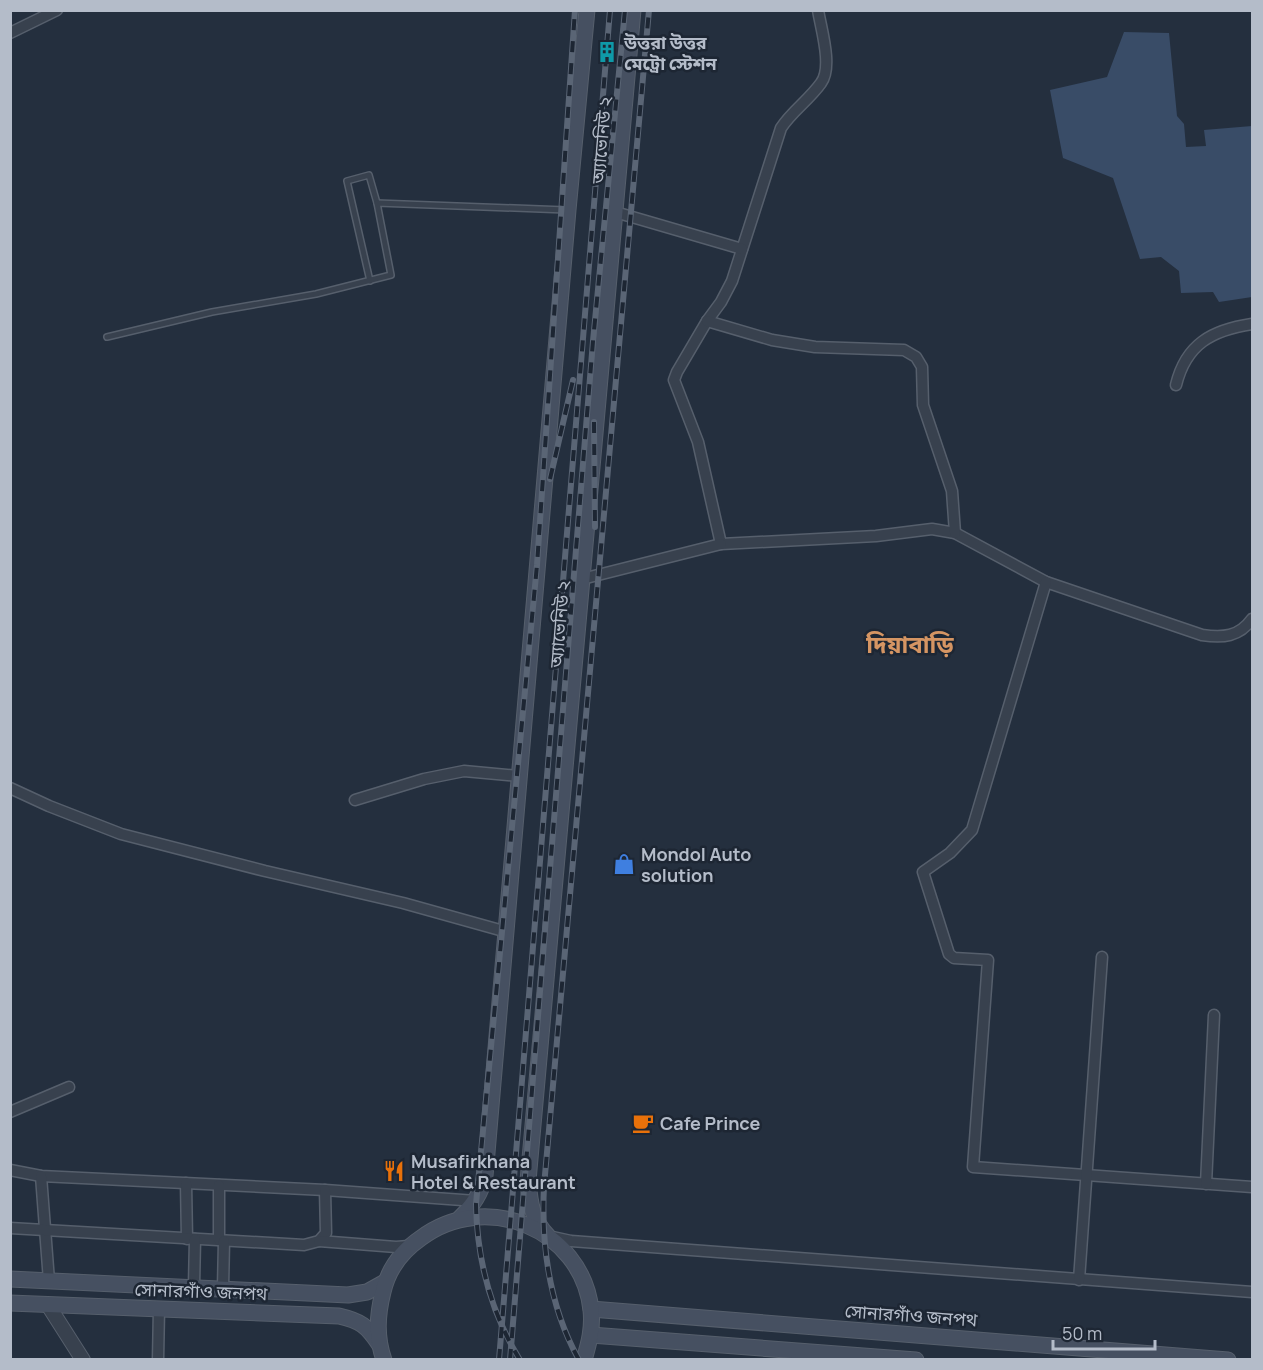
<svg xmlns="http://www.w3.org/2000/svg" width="1263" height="1370" font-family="Manrope,'Noto Sans Bengali',sans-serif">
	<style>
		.water { fill: #394c67 }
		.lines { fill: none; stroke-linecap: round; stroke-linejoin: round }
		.service-casing { stroke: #565f6c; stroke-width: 8 }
		.minor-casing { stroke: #565f6c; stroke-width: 13 }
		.tertiary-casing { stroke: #565f6c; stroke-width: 16 }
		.secondary-casing { stroke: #565f6c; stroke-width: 17 }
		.service { stroke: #38414e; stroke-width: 5 }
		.minor { stroke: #38414e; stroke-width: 10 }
		.tertiary { stroke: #38414e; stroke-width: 14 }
		.secondary { stroke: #465061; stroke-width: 15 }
		.rail-casing { stroke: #5a6575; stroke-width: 6 }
		.rail { stroke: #1d2633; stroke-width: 4; stroke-dasharray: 11; stroke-linecap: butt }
		.labels { text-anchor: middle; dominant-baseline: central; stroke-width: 5; stroke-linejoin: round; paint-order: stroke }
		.poi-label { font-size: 18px; font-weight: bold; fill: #b4bcc9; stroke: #1d2633; text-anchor: start }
		.street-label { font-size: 18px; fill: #b4bcc9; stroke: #1d2633 }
		.district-label { font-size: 24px; font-weight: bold; fill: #d59563; stroke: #1d2633 }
	</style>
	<rect width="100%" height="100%" fill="#242f3e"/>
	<!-- water -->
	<path class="water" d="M1124,32L1169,33L1177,116L1184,124L1186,147L1206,146L1204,130L1252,126V297L1219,302L1213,292L1181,293L1179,271L1161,257L1140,259L1113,178L1063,158L1050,90L1107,77Z"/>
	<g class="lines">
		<defs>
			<g id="service">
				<path d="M370,281L347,181L369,175L377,203"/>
				<path d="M107,337L212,312L316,294L391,275L377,203L566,210"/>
			</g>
			<g id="minor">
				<path d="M818,10C821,29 833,67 821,83C809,100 792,111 781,128L732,281L721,302L707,321L677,372L674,380L698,442L721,544L876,536L932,529L955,533L1046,582L1202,635C1223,638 1239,637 1252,619"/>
				<path d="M10,33L57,10"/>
				<path d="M615,212L742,249"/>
				<path d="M707,321L772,340L815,347L904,350L916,357L922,367L923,405L952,491L955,533"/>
				<path d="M1176,385C1186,344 1212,330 1252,324"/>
				<path d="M582,579L721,544"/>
				<path d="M1046,582L972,830L950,853L923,872L949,954L954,958L988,960L973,1167L1252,1187"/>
				<path d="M10,788L49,806L121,834L265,871L403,903L507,932"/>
				<path d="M355,800L424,779L464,771L519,776"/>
				<path d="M10,1112L69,1087"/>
				<path d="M10,1170L41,1176L325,1190L476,1201"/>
				<path d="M41,1176L49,1281"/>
				<path d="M186,1183L187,1239"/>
				<path d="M1206,1184L1214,1015"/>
				<path d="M10,1228L304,1245L319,1241L326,1233L325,1190"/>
				<path d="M548,1236L571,1241L1252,1292"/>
				<path d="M219,1240V1185"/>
				<path d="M319,1241L396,1247L409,1246"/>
				<path d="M1079,1280L1102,957"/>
				<path d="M194,1286L195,1239"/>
				<path d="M223,1288L224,1241"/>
				<path d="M158,1360L159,1308"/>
			</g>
			<path id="tertiary" d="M48,1305L83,1360"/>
			<g id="secondary">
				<path d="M460,1218C473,1205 481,1194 485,1176L568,210L587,10"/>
				<path d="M548,1236C532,1220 530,1203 528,1181L633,10"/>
				<path d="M10,1279L348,1295L367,1292L385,1282"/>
				<path d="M10,1303L339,1316C361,1321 367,1326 379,1344"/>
				<path d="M591,1309L1228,1360"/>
				<path d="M591,1335L916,1360"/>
				<path d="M384,1360C376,1337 377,1316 383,1292C388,1270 402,1251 421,1238C485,1190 582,1228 591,1310C593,1328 589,1343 584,1360"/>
			</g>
		</defs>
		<!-- service casing -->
		<use href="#service" class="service-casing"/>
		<!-- minor casing -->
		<use href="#minor" class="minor-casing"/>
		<!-- tertiary casing -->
		<use href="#tertiary" class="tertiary-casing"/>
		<!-- secondary casing -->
		<use href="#secondary" class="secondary-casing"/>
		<!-- service -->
		<use href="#service" class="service"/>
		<!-- minor -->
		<use href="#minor" class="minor"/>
		<!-- tertiary -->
		<use href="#tertiary" class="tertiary"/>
		<!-- secondary -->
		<use href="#secondary" class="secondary"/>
		<defs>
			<g id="rail">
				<path d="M594,422L595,527"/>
				<path d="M550,479L573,380"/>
				<path d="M499,1360L610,10"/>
				<path d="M510,1360L593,341L625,10"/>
				<path d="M520,1360C491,1313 477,1259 476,1204L537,565L575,10"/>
				<path d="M579,1360C549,1306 541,1246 544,1186L649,10"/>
			</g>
		</defs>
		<!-- rail casing -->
		<use href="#rail" class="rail-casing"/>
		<!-- rail -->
		<use href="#rail" class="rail"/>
	</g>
	<!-- icons -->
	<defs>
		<symbol id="building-bare" viewBox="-9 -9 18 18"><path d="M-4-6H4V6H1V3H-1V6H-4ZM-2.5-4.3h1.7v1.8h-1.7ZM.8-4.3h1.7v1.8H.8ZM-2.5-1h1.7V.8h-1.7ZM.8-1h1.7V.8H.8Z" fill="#0f9aa8" stroke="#1d2633" stroke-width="2.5" paint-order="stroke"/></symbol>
		<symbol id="shop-bare" viewBox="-9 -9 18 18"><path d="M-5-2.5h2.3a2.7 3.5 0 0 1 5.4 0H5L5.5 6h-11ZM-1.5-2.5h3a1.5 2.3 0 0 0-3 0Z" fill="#3f7fe0" stroke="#1d2633" stroke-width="2.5" paint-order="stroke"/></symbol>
		<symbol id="cafe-bare" viewBox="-9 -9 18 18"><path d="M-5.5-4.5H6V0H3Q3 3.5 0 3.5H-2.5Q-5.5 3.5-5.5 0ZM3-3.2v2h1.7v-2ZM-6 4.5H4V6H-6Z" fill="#e8710a" stroke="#1d2633" stroke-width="2.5" paint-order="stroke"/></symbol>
		<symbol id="restaurant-bare" viewBox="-9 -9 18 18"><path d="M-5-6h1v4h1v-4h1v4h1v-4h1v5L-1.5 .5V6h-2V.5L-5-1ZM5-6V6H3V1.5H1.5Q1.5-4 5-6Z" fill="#e8710a" stroke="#1d2633" stroke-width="2.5" paint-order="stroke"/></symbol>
	</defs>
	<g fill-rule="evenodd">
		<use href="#building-bare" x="592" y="37" width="30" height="30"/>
		<use href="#shop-bare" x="609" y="849" width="30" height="30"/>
		<use href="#cafe-bare" x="628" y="1108" width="30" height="30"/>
		<use href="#restaurant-bare" x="379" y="1156" width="30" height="30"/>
	</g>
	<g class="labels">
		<!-- poi labels -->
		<g class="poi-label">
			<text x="624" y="42">উত্তরা উত্তর<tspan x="624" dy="21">মেট্রো স্টেশন</tspan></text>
			<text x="641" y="854">Mondol Auto<tspan x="641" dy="21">solution</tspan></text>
			<text x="660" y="1123">Cafe Prince</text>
			<text x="411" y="1161">Musafirkhana<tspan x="411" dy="21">Hotel &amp; Restaurant</tspan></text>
		</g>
		<!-- street labels -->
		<g class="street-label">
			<text transform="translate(601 140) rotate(-85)">অ্যাভেনিউ ২</text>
			<text transform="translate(559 624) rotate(-85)">অ্যাভেনিউ ২</text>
			<text transform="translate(201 1291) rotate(2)">সোনারগাঁও জনপথ</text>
			<text transform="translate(911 1315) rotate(4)">সোনারগাঁও জনপথ</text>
		</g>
		<!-- district labels -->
		<g class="district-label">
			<text x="910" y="643">দিয়াবাড়ি</text>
		</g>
	</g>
	<!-- border -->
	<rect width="1263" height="1370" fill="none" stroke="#b4bcc9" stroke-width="24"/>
	<!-- scale -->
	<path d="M1053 1340v9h102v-9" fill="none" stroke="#b4bcc9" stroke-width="3"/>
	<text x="1062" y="1340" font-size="18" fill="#b4bcc9" stroke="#1d2633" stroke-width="4.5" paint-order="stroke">50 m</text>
</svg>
